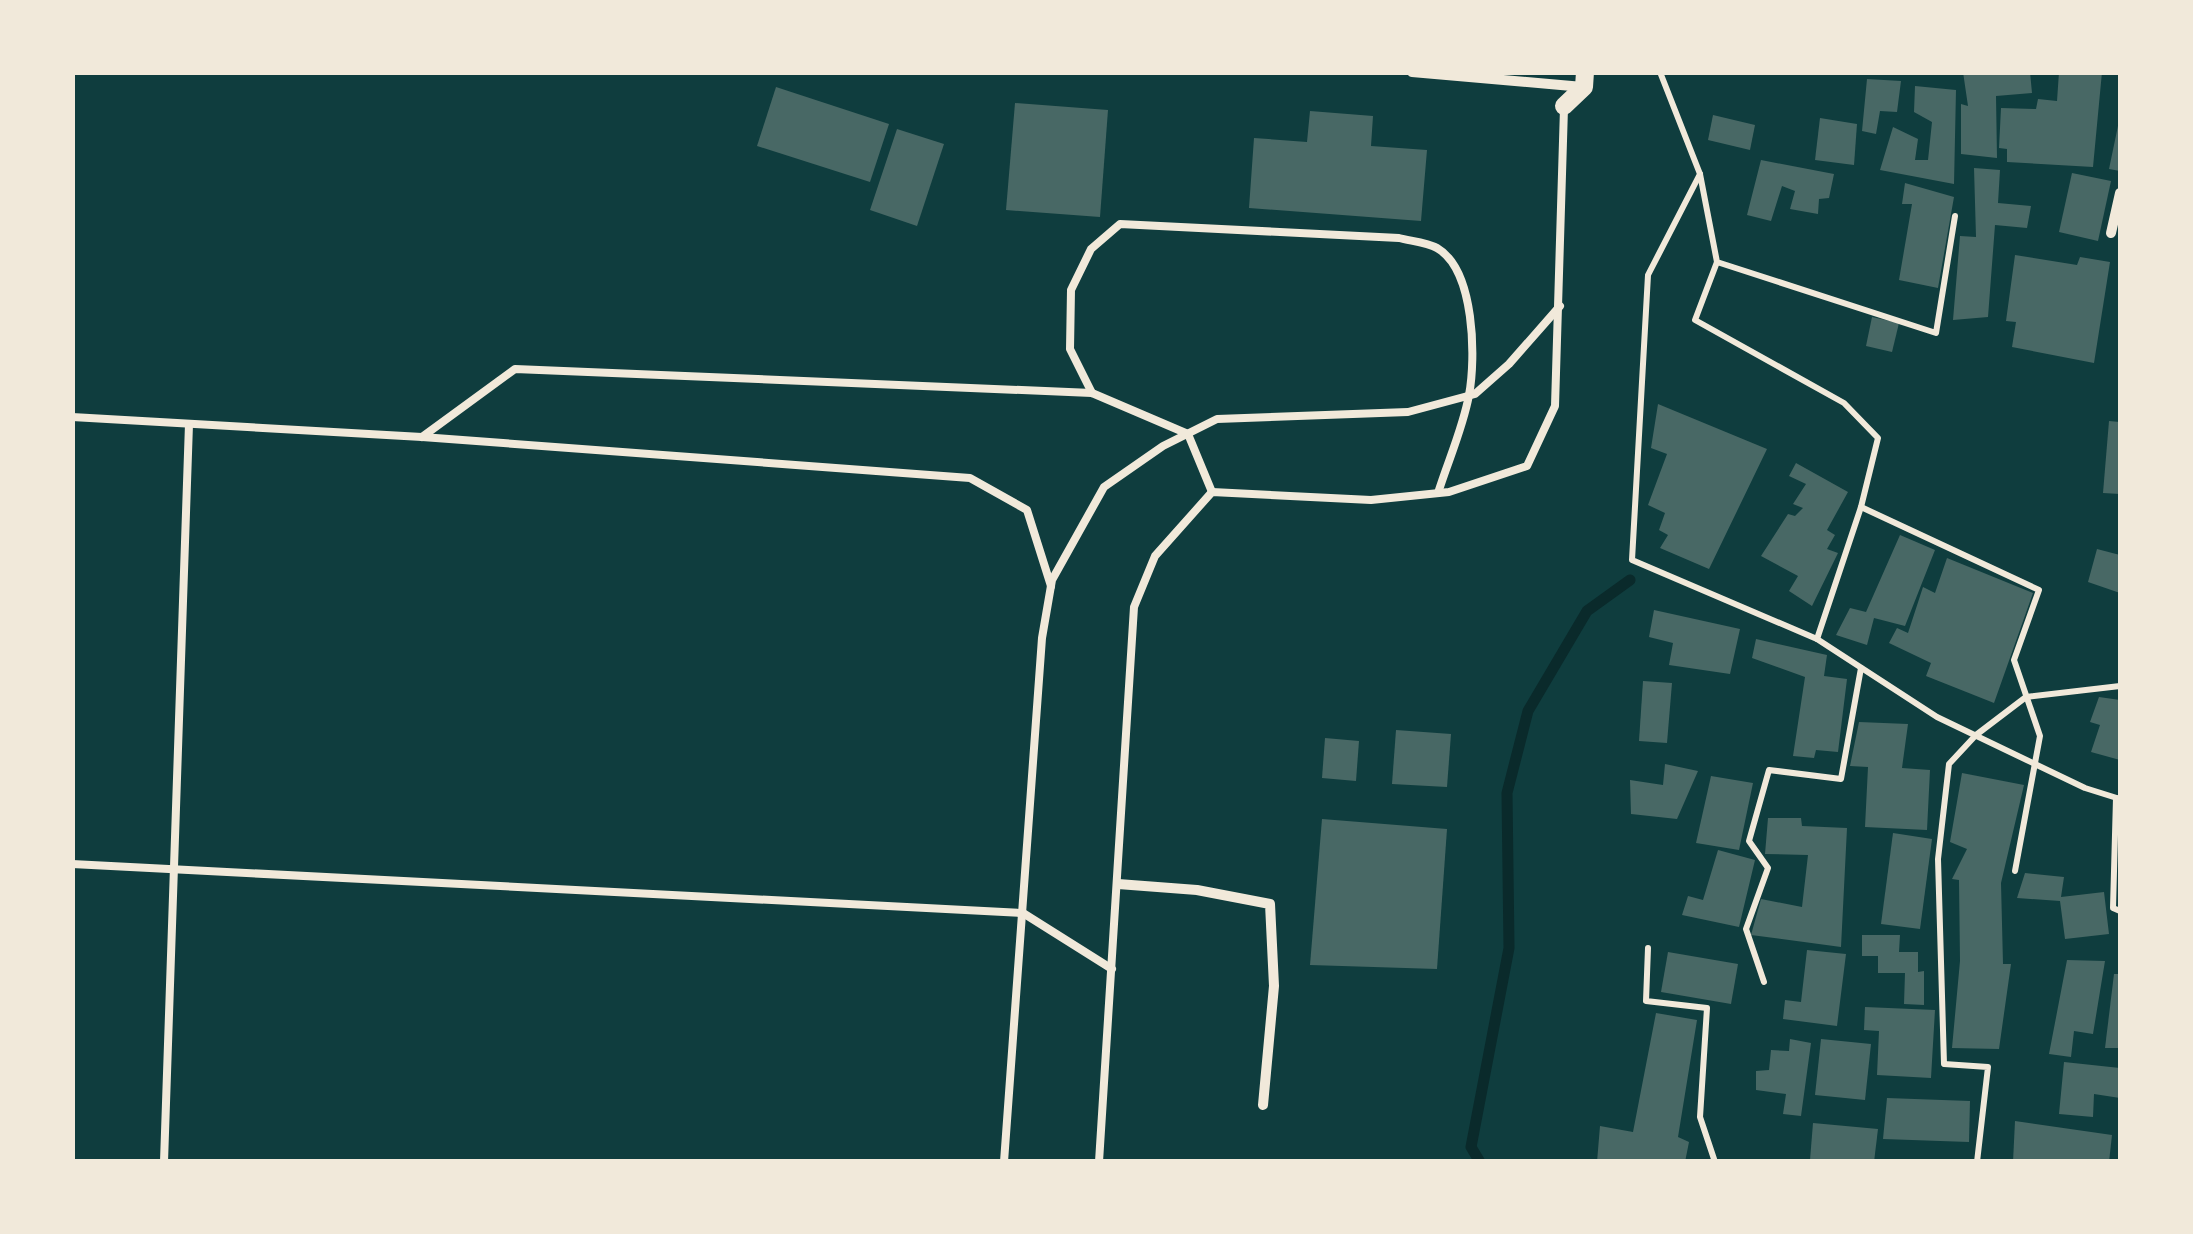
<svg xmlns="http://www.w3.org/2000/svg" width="2193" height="1234" font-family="Commissioner,sans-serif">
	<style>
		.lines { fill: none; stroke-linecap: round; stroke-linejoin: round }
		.stream { stroke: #0a2a2b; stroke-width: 11 }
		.building { fill: #486865 }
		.path { stroke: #f1e9da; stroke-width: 6 }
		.service { stroke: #f1e9da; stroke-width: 8 }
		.minor { stroke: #f1e9da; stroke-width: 10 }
		.tertiary { stroke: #f1e9da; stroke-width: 18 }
	</style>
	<rect width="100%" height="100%" fill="#0f3d3e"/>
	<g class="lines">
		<!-- stream -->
		<path class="stream" d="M1480,1162L1471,1147L1509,948L1507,793L1528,711L1587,611L1630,580"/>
	</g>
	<!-- building -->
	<g class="building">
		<path d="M1963,72H2030L2032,93L1996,96L1997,158L1961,154V104L1968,106Z"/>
		<path d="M2059,72H2102L2093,167L2007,162V149L1999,148L2001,108L2036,109L2038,99L2057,101Z"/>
		<path d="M1867,79L1901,81L1897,112L1880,111L1876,134L1862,131Z"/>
		<path d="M1915,86L1956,90L1954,184L1880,170L1893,127L1918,139L1915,160H1928L1932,122L1914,112Z"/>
		<path d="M776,87L889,124L870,182L757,146Z"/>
		<path d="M1015,103L1108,110L1100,217L1006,210Z"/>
		<path d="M1310,111L1373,116L1371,146L1427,150L1421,221L1249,208L1254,138L1307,142Z"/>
		<path d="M1713,115L1755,125L1750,150L1708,140Z"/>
		<path d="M1820,118L1857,124L1854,165L1815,160Z"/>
		<path d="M2119,121H2120V171L2109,169Z"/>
		<path d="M897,129L944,144L917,226L870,210Z"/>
		<path d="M1761,160L1834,174L1829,198L1819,199L1818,214L1790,209L1795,191L1782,186L1771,221L1747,215Z"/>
		<path d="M1974,168L2000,170L1998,203L2031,206L2027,228L1995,225L1988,317L1953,320L1960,236L1976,237Z"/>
		<path d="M2072,173L2111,181L2098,241L2059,232Z"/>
		<path d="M1905,183L1954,197L1938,288L1899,280L1912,204H1902Z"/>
		<path d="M2015,255L2077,265L2080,257L2110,262L2094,363L2012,347L2016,322L2006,321Z"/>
		<path d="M1872,317L1899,323L1892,352L1866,346Z"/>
		<path d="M1658,404L1767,449L1709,569L1660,548L1668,535L1659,530L1665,513L1648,505L1667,454L1651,448Z"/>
		<path d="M2109,421L2120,422V494L2103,493Z"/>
		<path d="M1796,463L1848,492L1827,530L1835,535L1827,549L1838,553L1812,606L1789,591L1798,576L1761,556L1788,514L1795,516L1803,508L1793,504L1806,484L1789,476Z"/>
		<path d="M1900,535L1935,550L1905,626L1874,618L1867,645L1836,635L1850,608L1866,612Z"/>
		<path d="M2097,549L2120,555V593L2088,582Z"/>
		<path d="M1947,558L2033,593L1994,703L1926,676L1931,663L1889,643L1897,628L1908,633L1923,587L1935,593Z"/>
		<path d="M1654,610L1740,629L1730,674L1669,665L1673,643L1649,637Z"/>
		<path d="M1756,639L1827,655L1824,676L1847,679L1838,752L1816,750L1814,758L1793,756L1805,677L1752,658Z"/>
		<path d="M1643,681L1672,683L1667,743L1639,741Z"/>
		<path d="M2099,697L2120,700V760L2091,752L2100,725L2090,722Z"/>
		<path d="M1859,722L1908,724L1902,768L1930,770L1927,830L1865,827L1868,767L1850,766Z"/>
		<path d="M1396,730L1451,734L1447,787L1392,784Z"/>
		<path d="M1325,738L1359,741L1356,781L1322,778Z"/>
		<path d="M1665,764L1698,771L1677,819L1631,814L1630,780L1663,785Z"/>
		<path d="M1962,773L2024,785L2001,883L2003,964H2011L1999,1049L1952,1048L1960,961L1959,880L1952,879L1967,849L1950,842Z"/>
		<path d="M1711,776L1753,783L1739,850L1696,843Z"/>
		<path d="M1768,818H1801L1802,826L1847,828L1841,947L1751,935L1761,899L1802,907L1808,855L1765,854Z"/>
		<path d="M1322,819L1447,829L1437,969L1310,965Z"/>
		<path d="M1893,833L1932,839L1920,929L1881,924Z"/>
		<path d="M1718,850L1755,860L1739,927L1682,915L1688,896L1703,900Z"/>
		<path d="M2025,873L2064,877L2061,897L2104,892L2109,934L2065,939L2060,901L2017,898Z"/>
		<path d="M1862,935H1900L1899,952H1918V972L1924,971V1005L1904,1004L1905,973H1878V956H1862Z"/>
		<path d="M1807,950L1846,954L1837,1026L1783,1019L1785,1000L1801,1002Z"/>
		<path d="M1668,952L1738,964L1731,1004L1661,992Z"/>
		<path d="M2067,960L2105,961L2093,1034L2074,1031L2071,1057L2049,1054Z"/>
		<path d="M2114,974H2120V1048H2105Z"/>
		<path d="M1865,1007L1935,1010L1931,1078L1877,1075L1879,1031L1864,1030Z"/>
		<path d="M1656,1013L1697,1020L1678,1137L1689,1142L1685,1162H1597L1600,1126L1633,1132Z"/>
		<path d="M1790,1039L1811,1043L1801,1116L1783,1114L1786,1094L1756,1090V1071L1769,1070L1771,1050L1789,1051Z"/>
		<path d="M1821,1039L1871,1044L1865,1100L1815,1095Z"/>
		<path d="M2064,1062L2120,1068V1098L2094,1094L2093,1117L2059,1114Z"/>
		<path d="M1887,1098L1970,1101L1969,1142L1883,1139Z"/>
		<path d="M2015,1121L2112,1135L2109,1162H2013Z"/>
		<path d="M1813,1123L1878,1129L1874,1162L1810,1160Z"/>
	</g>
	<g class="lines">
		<!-- path -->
		<g class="path">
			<path d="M1660,72L1700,174L1717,262L1936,333L1955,216"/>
			<path d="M1700,174L1648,275L1632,560L1817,639L1861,507L1878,438L1844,403L1695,320L1717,262"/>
			<path d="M1861,507L2039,590L2014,660L2040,736L2015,871"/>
			<path d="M1817,639L1937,717L2085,788L2120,799"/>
			<path d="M2116,798L2113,908L2120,911"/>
			<path d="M1648,948L1646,1001L1707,1008L1700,1117L1715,1162"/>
			<path d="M1764,982L1746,929L1768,868L1749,841L1769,770L1841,779L1861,668"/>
			<path d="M1977,1162L1988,1067L1944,1064L1938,859L1949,764L1976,735L2026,697L2120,686"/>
		</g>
		<!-- service -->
		<g class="service">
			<path d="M1092,393L1070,349L1071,290L1091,249L1120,224L1399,238C1410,241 1427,242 1437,248C1475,270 1476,358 1469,395C1463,428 1448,461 1438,493"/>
			<path d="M72,417L422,437L970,478L1027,510L1051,586"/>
			<path d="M422,437L515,369L1092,393L1188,434L1212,492"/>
			<path d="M72,864L1023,913L1112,969"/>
			<path d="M164,1162L189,424"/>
			<path d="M1004,1162L1042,638L1052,580L1104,487L1163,446L1217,419L1408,412L1475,394L1509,364L1560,306"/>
			<path d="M1099,1162L1134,607L1155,556L1212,492L1371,500L1449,492L1527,466L1555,406L1564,108"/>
		</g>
		<!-- minor -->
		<g class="minor">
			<path d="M1412,72L1583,87"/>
			<path d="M2111,233L2120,193"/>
			<path d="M1118,884L1197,890L1270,904L1274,986L1263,1105"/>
		</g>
		<!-- tertiary -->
		<path class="tertiary" d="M1564,106L1584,87L1585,72"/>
	</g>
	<!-- border -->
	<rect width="2193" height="1234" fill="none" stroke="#f1e9da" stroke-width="150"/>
</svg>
